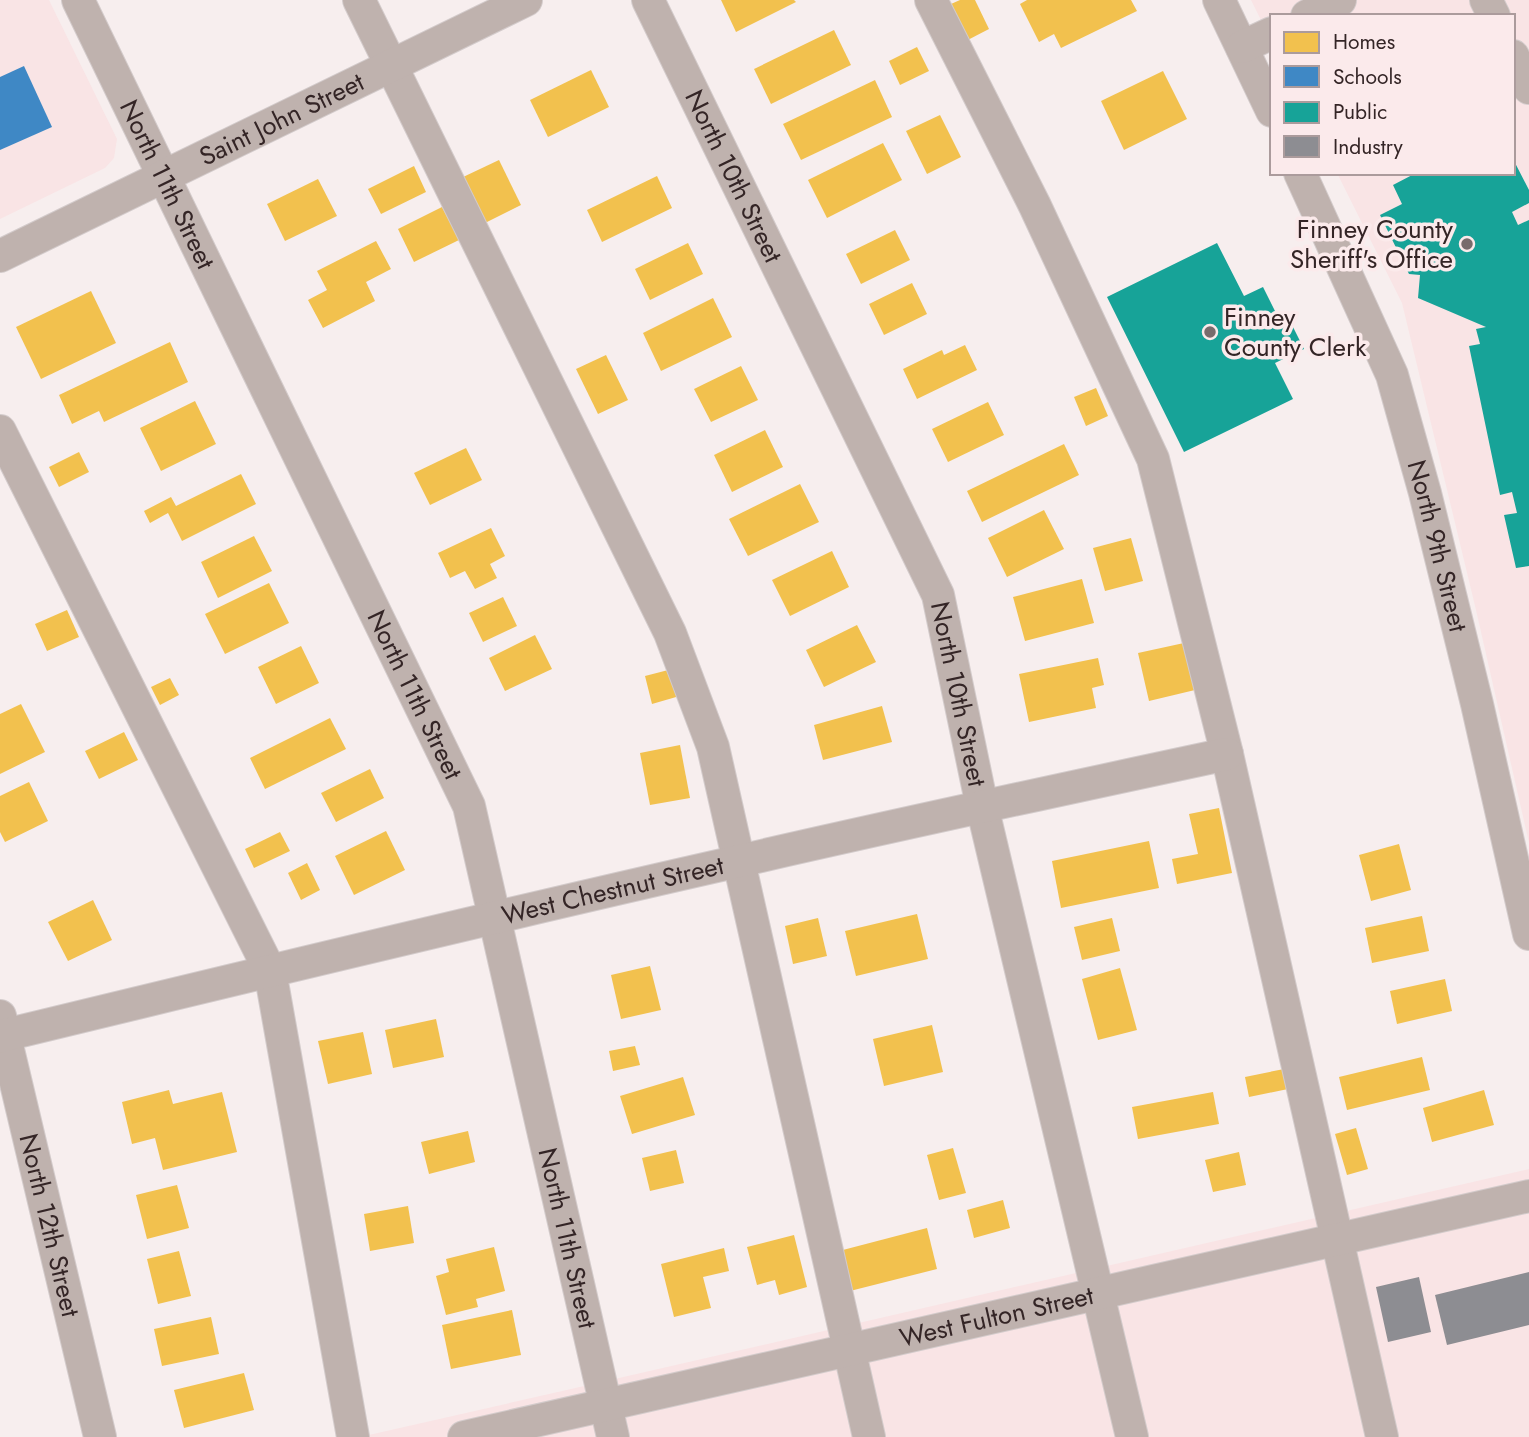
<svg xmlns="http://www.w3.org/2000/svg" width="1529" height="1437" font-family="Jost,sans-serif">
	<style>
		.built { fill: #f9e4e5 }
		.homes { fill: #f2c14e }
		.schools { fill: #3f88c5 }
		.public { fill: #17a398 }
		.industry { fill: #8d8d92 }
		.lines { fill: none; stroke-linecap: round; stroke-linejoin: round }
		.minor-casing { stroke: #d3cbcb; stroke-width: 34 }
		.minor { stroke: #bfb2ae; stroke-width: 32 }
		.poi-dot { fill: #786b6c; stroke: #fbeaeb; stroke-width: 2.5 }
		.labels { text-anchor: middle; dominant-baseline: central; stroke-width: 7; stroke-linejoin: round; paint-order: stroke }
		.street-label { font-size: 26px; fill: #342526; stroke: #fbeaeb }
		.poi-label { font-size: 26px; fill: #342526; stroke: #fbeaeb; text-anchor: end }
	</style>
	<rect width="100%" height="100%" fill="#f7eeee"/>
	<!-- built -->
	<g class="built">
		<path d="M0,0H49L117,139L114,158L105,168L0,219Z"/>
		<path d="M1251,0H1529V843L1476,610L1402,303L1337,173H1513V16H1272V42Z"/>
		<path d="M1529,1169V1437H360L571,1389Z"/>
	</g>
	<!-- homes -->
	<g class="homes">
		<path d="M721,0H794L796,2L736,32Z"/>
		<path d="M960,0H975L989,29L960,44L942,8Z"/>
		<path d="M1027,0H1131L1137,11L1061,48L1054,34L1039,42L1020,4Z"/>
		<path d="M834,30L851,65L771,104L754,69Z"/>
		<path d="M917,47L929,71L900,85L889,61Z"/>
		<path d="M591,70L609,107L548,137L530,100Z"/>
		<path d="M1163,71L1187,119L1124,150L1101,101Z"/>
		<path d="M875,80L892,117L801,160L783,124Z"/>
		<path d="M940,115L961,157L927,174L906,131Z"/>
		<path d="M883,143L902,180L827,218L808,180Z"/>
		<path d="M499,160L521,205L483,224L461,178Z"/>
		<path d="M414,166L426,192L381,214L368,189Z"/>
		<path d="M657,176L672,208L602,242L587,210Z"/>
		<path d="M318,179L337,216L285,241L267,204Z"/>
		<path d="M442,207L459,240L414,262L398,229Z"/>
		<path d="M895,230L910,260L861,284L846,254Z"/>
		<path d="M376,241L391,269L366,282L375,301L323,328L308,300L327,290L317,271Z"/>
		<path d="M688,243L703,274L650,300L635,269Z"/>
		<path d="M912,283L927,314L884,335L869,304Z"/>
		<path d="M91,291L116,343L41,379L16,327Z"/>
		<path d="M713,298L732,337L661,371L643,333Z"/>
		<path d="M170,342L188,382L104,422L99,411L72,424L59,395Z"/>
		<path d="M965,345L977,370L917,399L903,369L942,350L944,355Z"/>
		<path d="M606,355L628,400L598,414L576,369Z"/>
		<path d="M741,366L758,400L711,422L694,389Z"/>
		<path d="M1096,388L1108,416L1086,426L1074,397Z"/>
		<path d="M195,401L216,444L161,471L140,428Z"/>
		<path d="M988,402L1004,435L948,462L932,429Z"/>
		<path d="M765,430L783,467L732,492L714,455Z"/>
		<path d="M1064,444L1079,475L982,522L967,491Z"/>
		<path d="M466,448L482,480L430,505L414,473Z"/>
		<path d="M79,452L89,472L59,487L49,467Z"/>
		<path d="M241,474L256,504L182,541L168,513L150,523L144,511L171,497L176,506Z"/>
		<path d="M800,484L819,522L748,556L729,519Z"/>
		<path d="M1044,510L1064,549L1007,577L988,538Z"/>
		<path d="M491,528L505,556L490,564L497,578L475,589L465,571L450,578L438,553Z"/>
		<path d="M254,536L272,571L218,598L201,562Z"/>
		<path d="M1131,538L1143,581L1105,591L1093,548Z"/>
		<path d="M832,551L849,587L790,616L772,580Z"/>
		<path d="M1082,579L1094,623L1025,641L1013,597Z"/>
		<path d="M269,583L289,623L225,654L205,614Z"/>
		<path d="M503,597L517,626L483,642L469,613Z"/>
		<path d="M67,610L79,637L47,651L35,624Z"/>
		<path d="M857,625L876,662L824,687L806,650Z"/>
		<path d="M535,635L552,669L505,691L489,658Z"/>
		<path d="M1184,643L1195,690L1149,701L1138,653Z"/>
		<path d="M301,646L319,683L276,704L258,667Z"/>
		<path d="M1098,658L1104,685L1092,688L1096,708L1029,722L1019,674Z"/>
		<path d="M676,668L683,695L652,704L645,676Z"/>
		<path d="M170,678L179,695L160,705L151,687Z"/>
		<path d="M21,704L45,752L0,774V714Z"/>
		<path d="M882,706L892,742L823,760L814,725Z"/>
		<path d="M330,718L346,749L265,789L250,758Z"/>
		<path d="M124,732L138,760L99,779L85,751Z"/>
		<path d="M680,745L690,798L650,805L640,753Z"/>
		<path d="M370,769L384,798L336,822L321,793Z"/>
		<path d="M29,782L48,821L5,842L0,832V796Z"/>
		<path d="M1219,808L1232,873L1177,884L1172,859L1198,854L1189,814Z"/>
		<path d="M386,831L405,870L354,895L335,856Z"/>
		<path d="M280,832L290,851L254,868L245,849Z"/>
		<path d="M1149,841L1159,888L1061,908L1052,861Z"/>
		<path d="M1399,844L1411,890L1371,901L1359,855Z"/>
		<path d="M307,863L320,890L301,900L288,873Z"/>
		<path d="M93,900L112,940L68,961L48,922Z"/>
		<path d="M917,914L928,959L856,976L845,931Z"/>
		<path d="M1422,916L1429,951L1372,963L1365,928Z"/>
		<path d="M818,918L827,956L793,964L785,926Z"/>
		<path d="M1112,918L1120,951L1082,960L1074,927Z"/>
		<path d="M650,966L661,1010L621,1019L611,975Z"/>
		<path d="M1120,968L1137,1030L1098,1040L1082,979Z"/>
		<path d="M1445,979L1452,1011L1397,1024L1390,991Z"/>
		<path d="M436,1019L444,1057L393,1068L385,1030Z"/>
		<path d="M932,1025L943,1072L884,1086L873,1039Z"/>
		<path d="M363,1032L372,1074L328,1084L318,1041Z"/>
		<path d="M635,1046L640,1065L613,1071L609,1051Z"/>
		<path d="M1422,1057L1430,1090L1347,1110L1339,1077Z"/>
		<path d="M1284,1069L1288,1089L1249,1097L1245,1077Z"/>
		<path d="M683,1077L695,1115L632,1134L620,1096Z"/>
		<path d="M169,1090L173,1104L222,1092L237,1152L163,1170L155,1138L132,1144L122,1102Z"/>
		<path d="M1484,1090L1494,1125L1432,1142L1423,1108Z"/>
		<path d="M1213,1092L1219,1124L1138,1139L1132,1107Z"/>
		<path d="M1356,1128L1368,1169L1347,1175L1335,1134Z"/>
		<path d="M468,1131L475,1162L429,1174L421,1142Z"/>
		<path d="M953,1148L966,1193L939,1200L927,1155Z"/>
		<path d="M676,1150L684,1183L650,1191L642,1158Z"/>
		<path d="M1239,1152L1246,1185L1213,1192L1205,1160Z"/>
		<path d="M177,1185L189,1228L147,1239L136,1195Z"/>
		<path d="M1003,1200L1010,1228L974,1238L967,1210Z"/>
		<path d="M408,1206L414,1243L370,1251L364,1214Z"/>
		<path d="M927,1228L937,1269L850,1291L839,1251Z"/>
		<path d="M794,1235L807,1287L779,1295L775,1280L757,1285L747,1247Z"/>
		<path d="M494,1247L505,1291L476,1299L478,1307L446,1315L436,1276L449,1272L446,1259Z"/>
		<path d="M724,1248L729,1271L703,1277L711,1308L674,1317L661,1264Z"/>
		<path d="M179,1251L191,1296L158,1304L147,1259Z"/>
		<path d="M512,1310L521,1355L451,1369L442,1325Z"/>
		<path d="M211,1317L219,1354L162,1366L154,1329Z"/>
		<path d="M244,1373L254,1410L184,1428L174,1390Z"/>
	</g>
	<!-- schools -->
	<path class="schools" d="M24,66L52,127L0,150V77Z"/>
	<!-- public -->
	<g class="public">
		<path d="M1513,159L1529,190V203L1512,212L1518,225L1529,220V566L1516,568L1504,515L1517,513L1512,492L1500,495L1469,346L1480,344L1476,329L1486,327L1418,298L1420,275L1409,274L1380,215L1402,204L1393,185L1416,173H1513Z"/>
		<path d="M1217,243L1244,296L1263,287L1277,315L1285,311L1304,349L1275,363L1293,399L1184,452L1107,297Z"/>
	</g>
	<!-- industry -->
	<g class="industry">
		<path d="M1529,1272V1325L1447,1345L1435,1295Z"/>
		<path d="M1419,1277L1431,1332L1388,1342L1376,1287Z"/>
	</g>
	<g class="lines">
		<defs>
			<g id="minor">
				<path id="s1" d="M78,0L469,806L613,1437"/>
				<path d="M359,0L670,633L713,747L869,1437"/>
				<path id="s2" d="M648,0L938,595L982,806L1132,1437"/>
				<path d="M931,0L1035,206L1153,459L1227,754L1382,1437"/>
				<path d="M1219,0L1272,111"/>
				<path d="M1486,0L1494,16"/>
				<path d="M1307,16L1340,0"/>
				<path d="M1242,47L1272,33"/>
				<path d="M1513,56L1529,88"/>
				<path id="s3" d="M1300,173L1392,375L1425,493L1477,704L1529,934"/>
				<path id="s4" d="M0,256L526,0"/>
				<path d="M0,431L270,971L353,1437"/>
				<path id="s5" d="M0,1016L100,1437"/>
				<path id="s6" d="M0,1037L5,1035C248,976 491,917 735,862C899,824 1063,789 1227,754"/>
				<path id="s7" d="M464,1437L1529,1196"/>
			</g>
		</defs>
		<!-- minor casing -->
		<use href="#minor" class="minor-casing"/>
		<!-- minor -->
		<use href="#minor" class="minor"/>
	</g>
	<!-- markers -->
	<g class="poi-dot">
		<circle cx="1467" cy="244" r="7"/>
		<circle cx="1210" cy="332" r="7"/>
	</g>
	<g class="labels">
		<!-- street labels -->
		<g class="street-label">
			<text stroke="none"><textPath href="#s4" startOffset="313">Saint John Street</textPath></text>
			<text stroke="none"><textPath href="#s2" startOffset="196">North 10th Street</textPath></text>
			<text stroke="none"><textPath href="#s1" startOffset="205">North 11th Street</textPath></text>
			<text stroke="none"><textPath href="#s3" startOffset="399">North 9th Street</textPath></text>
			<text stroke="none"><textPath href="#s1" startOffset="772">North 11th Street</textPath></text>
			<text stroke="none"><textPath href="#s2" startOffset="763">North 10th Street</textPath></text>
			<text stroke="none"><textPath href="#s6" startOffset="630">West Chestnut Street</textPath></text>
			<text stroke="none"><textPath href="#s5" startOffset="215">North 12th Street</textPath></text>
			<text stroke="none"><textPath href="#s1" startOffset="1339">North 11th Street</textPath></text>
			<text stroke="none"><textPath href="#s7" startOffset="546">West Fulton Street</textPath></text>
		</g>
		<!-- poi labels -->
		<g class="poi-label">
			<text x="1453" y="229">Finney County<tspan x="1453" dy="30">Sheriff's Office</tspan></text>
			<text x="1224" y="317" text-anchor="start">Finney<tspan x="1224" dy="30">County Clerk</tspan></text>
		</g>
	</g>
	<!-- legend -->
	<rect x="1270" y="14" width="245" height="161" fill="#fbeaeb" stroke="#ab9b9c" stroke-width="2"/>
	<rect x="1284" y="32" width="35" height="21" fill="#f2c14e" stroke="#ab9b9c" stroke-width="2"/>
	<text x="1333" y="49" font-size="21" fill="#342526">Homes</text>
	<rect x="1284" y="66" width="35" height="21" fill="#3f88c5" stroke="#ab9b9c" stroke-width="2"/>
	<text x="1333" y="84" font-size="21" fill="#342526">Schools</text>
	<rect x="1284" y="102" width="35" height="21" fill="#17a398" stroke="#ab9b9c" stroke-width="2"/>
	<text x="1333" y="119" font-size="21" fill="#342526">Public</text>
	<rect x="1284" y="136" width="35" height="21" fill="#8d8d92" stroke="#ab9b9c" stroke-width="2"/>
	<text x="1333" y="154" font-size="21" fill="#342526">Industry</text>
</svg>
